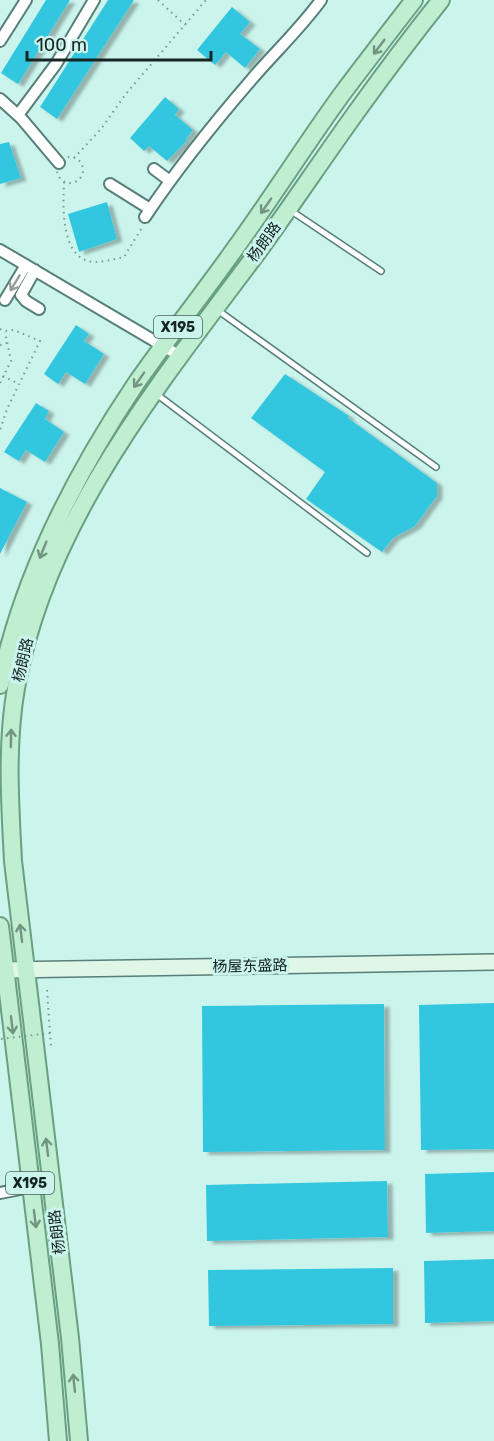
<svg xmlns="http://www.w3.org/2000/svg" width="494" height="1441" font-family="Rubik,'Noto Sans SC',sans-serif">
  <defs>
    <filter id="shadow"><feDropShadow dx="5.5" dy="3" stdDeviation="1.5" flood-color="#0004"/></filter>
  </defs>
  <rect width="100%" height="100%" fill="#cbf4ed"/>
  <path fill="#33c7df" filter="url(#shadow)" d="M46,0H70L18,84L1,73Z
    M108,0H134L57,119L40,107Z
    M232,7L250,22L240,34L260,49L245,68L226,52L215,65L197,50Z
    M165,97L179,109L175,115L193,130L186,139L187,141L167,161L149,146L144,151L130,138Z
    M9,142L21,178L0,184V144Z
    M107,202L117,239L79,252L68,214Z
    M76,325L89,334L84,341L104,354L85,384L66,372L58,384L44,374Z
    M285,374L349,416L348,418L437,483V496L415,526L393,538L382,552L306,499L325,472L251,418Z
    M36,403L49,411L45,419L64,432L45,462L26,450L19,461L4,452Z
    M0,488L27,502L0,554Z
    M494,1003V1149L421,1150L419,1005Z
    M384,1004L385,1150L203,1152L202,1006Z
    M494,1172V1231L426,1233L425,1174Z
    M387,1181L388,1237L207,1241L206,1185Z
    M494,1259V1321L425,1323L424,1261Z
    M393,1268V1324L209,1326L208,1270Z"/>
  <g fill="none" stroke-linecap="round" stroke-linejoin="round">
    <defs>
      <path id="lane" d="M290,210L381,271
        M216,309L436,467
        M155,393L367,553"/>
      <path id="street" d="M0,41L26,0
        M0,99L21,118L59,163
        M18,115L56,64L94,0
        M154,169L170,181
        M110,184L150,209
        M145,217C177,169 214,123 252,79C275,52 300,29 321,0
        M0,250L180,356
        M35,270L21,295L26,301L39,309
        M5,300L26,265
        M0,1193L31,1187"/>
      <path id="secondary" d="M5,970L494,962"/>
      <path id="primary" d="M0,685C22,577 74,476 135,385C167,339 202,295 234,250C271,199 305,145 342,94C366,62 390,31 414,0
        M0,926L50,1344L58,1441
        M79,1441L70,1338L13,861C10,804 6,745 16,688C46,519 161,382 260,249C294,202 326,154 360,107C386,71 413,35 441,0"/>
    </defs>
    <use href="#lane" stroke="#577e78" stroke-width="8"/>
    <use href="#street" stroke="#577e78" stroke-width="14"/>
    <use href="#secondary" stroke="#577e78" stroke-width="18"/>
    <use href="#primary" stroke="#69a081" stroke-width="20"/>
    <path stroke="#7a9893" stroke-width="2" stroke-dasharray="1.5 4.5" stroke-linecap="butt" d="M158,0L185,25
      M57 170a13 13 0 1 1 26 0a13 13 0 1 1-26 0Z
      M74,158L101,129L125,95L206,0
      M64,182C63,206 60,261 95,262C104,262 115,259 124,257L143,226
      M0,329L5,331L14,330L40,341L7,409L0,430
      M0,345L7,343
      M3,376L19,384
      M0,383L11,361L5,332
      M47,990L51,1047"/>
    <use href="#lane" stroke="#fff" stroke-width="5"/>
    <use href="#street" stroke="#fff" stroke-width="10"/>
    <use href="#secondary" stroke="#e0f7e8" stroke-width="15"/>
    <use href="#primary" stroke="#c0eed1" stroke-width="16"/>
    <path stroke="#7a9893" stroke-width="2" stroke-dasharray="1.5 4.5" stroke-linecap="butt" d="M1,1039L50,1033"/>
  </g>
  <defs><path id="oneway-shaft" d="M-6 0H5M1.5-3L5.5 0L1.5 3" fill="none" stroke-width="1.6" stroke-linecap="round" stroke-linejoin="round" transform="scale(1.5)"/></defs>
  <g stroke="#739483">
    <use href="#oneway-shaft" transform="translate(379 47) rotate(127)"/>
    <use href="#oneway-shaft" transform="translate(266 206) rotate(125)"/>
    <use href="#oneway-shaft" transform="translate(139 380) rotate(125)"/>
    <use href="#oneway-shaft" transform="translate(43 550) rotate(112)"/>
    <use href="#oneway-shaft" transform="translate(11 738) rotate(-89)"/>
    <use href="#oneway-shaft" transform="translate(21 933) rotate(-97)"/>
    <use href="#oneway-shaft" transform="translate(12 1025) rotate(83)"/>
    <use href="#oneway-shaft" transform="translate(47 1147) rotate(-97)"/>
    <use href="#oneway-shaft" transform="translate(35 1219) rotate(83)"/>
    <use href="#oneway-shaft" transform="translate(74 1383) rotate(-96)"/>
  </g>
  <use stroke="#969d9c" href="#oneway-shaft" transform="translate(15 283) rotate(121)"/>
  <g text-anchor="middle" stroke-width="6" stroke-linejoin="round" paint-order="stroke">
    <g fill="#cbf4ed" stroke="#4c6360" stroke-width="1.5">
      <rect x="154" y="316" width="48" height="22" rx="4.5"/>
      <rect x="6" y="1172" width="48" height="22" rx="4.5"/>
    </g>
    <g font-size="14" font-weight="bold" fill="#152523">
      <text x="178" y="332">X195</text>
      <text x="30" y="1188">X195</text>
    </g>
    <g font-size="15" fill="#152523" stroke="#cbf4ed">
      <text transform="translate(264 242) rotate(-54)" y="5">杨朗路</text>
      <text transform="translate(23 660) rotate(-77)" y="5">杨朗路</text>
      <text transform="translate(250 966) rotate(-1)" y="5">杨屋东盛路</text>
      <text transform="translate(57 1232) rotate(-97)" y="5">杨朗路</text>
    </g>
  </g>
  <path d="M27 51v9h184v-9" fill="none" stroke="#152523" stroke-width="3"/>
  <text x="36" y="51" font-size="18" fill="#152523" stroke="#cbf4ed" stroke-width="4.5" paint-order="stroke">100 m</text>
</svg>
